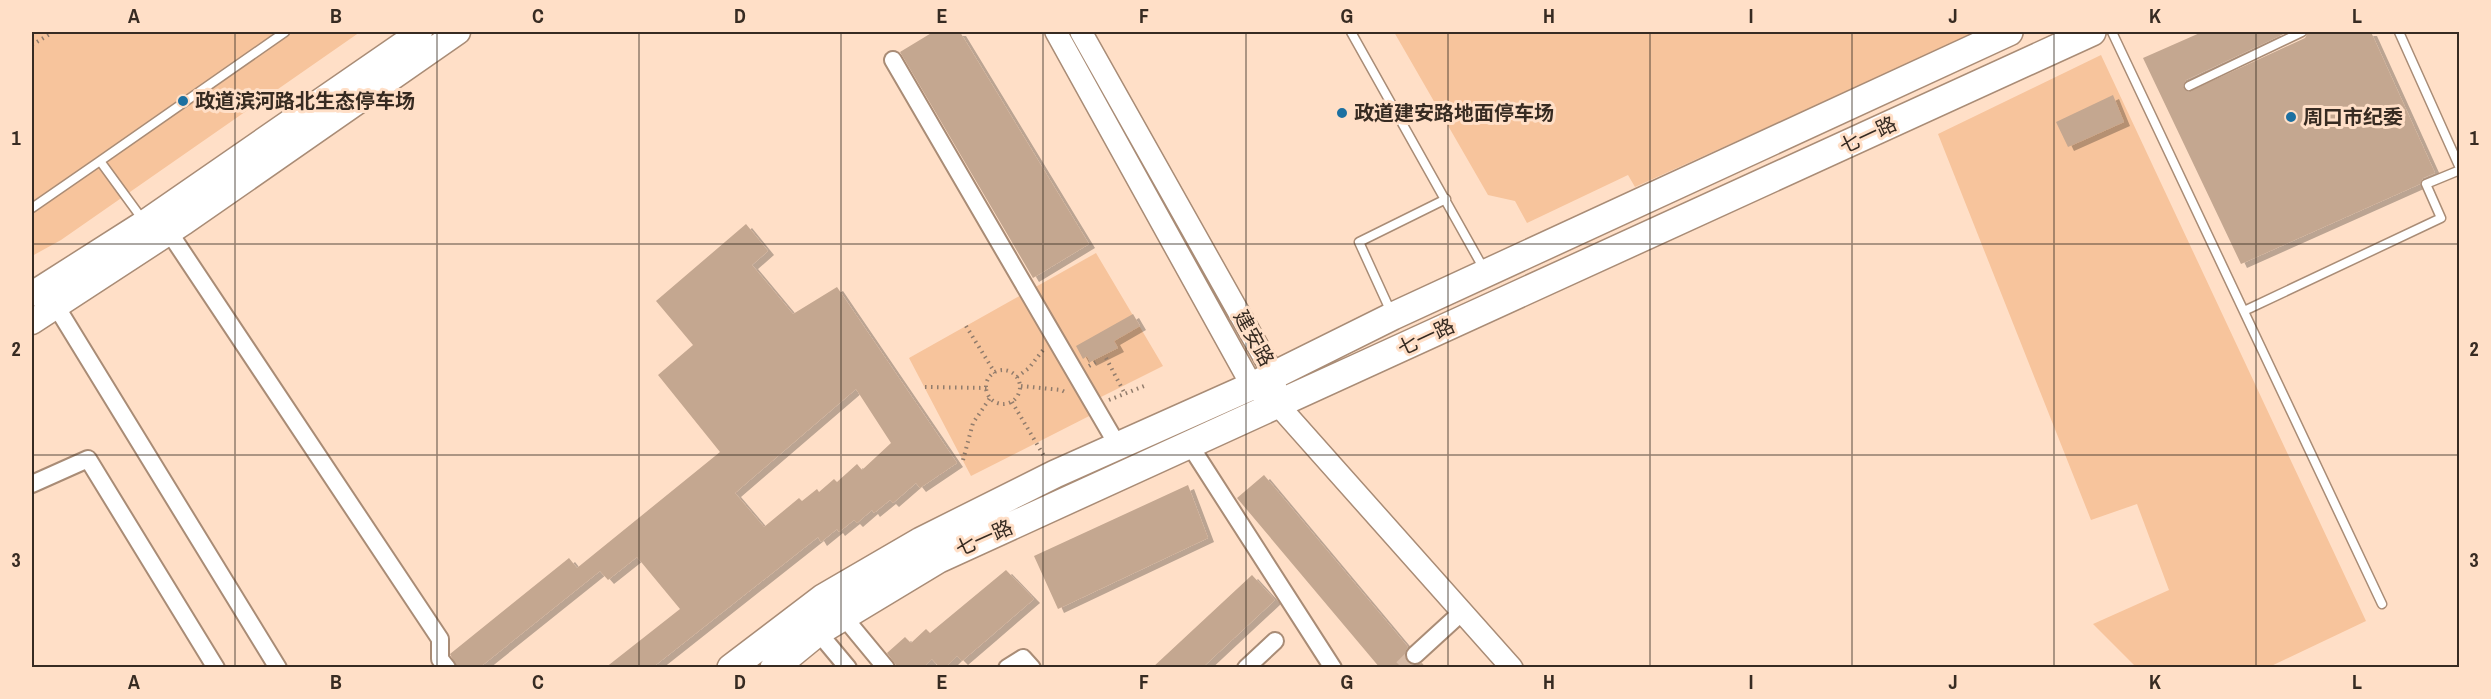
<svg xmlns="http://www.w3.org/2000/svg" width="2491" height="699" font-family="'Archivo Narrow','Noto Sans SC',sans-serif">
  <defs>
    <filter id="shadow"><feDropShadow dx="6" dy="4" stdDeviation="0" flood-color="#0004"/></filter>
  </defs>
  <rect width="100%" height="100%" fill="#ffdfc7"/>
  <path fill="#f7c49c" d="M32,32H360L61,240L32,256Z
    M1394,32H1978L1635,187L1628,175L1527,223L1515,201L1488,195Z
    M2101,55L2366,621L2267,668L2136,667L2093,624L2169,590L2137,504L2091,520L1938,134Z
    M1096,253L1163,366L1097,399L1103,409L971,476L909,358Z"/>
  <path fill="#c4a790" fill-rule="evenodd" filter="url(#shadow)" d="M933,32H960L1089,244L1033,278L900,52Z
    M2202,32H2288L2186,80L2183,86L2188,92L2305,38L2308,32H2371L2435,173L2423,178L2420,184L2241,264L2143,58Z
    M2113,95L2124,122L2068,147L2056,122Z
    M746,224L768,251L752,265L793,314L837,287L957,463L920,488L916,483L893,503L890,500L874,513L872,510L857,523L854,520L839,532L837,529L821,542L818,537L652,668H605L680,609L637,557L608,580L600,571L479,668H457L450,654L569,558L577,568L720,452L658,375L693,345L656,301ZM856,389L891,443L862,470L857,464L837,482L834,479L819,492L817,489L802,501L799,498L764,527L735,493Z
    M1133,314L1140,326L1114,341L1118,348L1090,362L1087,356L1083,359L1076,346Z
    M1264,475L1408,647L1405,652L1407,662L1412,665L1422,663L1426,668H1380L1237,498Z
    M1188,485L1208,538L1058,609L1034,556Z
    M1006,570L1034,599L990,637L962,661L957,656L945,668H940L932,659L923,668H898L896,665L887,653L905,637L911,643L926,629L930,633Z
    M1252,575L1275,600L1202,668H1152Z"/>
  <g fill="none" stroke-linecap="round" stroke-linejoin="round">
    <path stroke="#d7bba6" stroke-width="16" stroke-dasharray="16 8" stroke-linecap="butt" d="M1402,668L1415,655"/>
    <defs>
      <path id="service" d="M1351,32L1485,271
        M2112,32L2382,604
        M2399,32L2460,168
        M2189,86L2302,32
        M32,208L100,161
        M143,220L100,161L285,32
        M2244,311L2441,218L2426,184L2460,170
        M1391,312L1359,242L1446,199"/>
      <path id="minor" d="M893,60L1118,446
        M169,232L440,639V659L447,668
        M56,306L278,668
        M1191,447L1333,668
        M32,484L88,459L216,668
        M843,616L886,668
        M818,632L848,668
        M1415,655L1462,612
        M1007,668L1023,658L1032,668
        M1246,668L1275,641"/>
      <path id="tertiary" d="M1056,32L1252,386L1278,405L1512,668
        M1081,32L1274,375L1276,390"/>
      <path id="secondary" d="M32,294L145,222L420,32
        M32,322L185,222L458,32"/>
      <path id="primary" d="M731,668L823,598L921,541L1055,474L1252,386L1393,316L2009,32
        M774,668L818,632L939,559L2092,32"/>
    </defs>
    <use href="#service" stroke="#a98c76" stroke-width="11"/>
    <use href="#minor" stroke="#a98c76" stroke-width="20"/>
    <use href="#tertiary" stroke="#a98c76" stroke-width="24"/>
    <use href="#secondary" stroke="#a98c76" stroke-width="27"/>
    <use href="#primary" stroke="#a98c76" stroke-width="30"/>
    <path stroke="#917c6c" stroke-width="4" stroke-dasharray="1.5 4.5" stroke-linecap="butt" d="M32,45L53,32
      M966,326L995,373
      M1106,358L1125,394
      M1089,366L1099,360
      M986 387a17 17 0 1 1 34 0a17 17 0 1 1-34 0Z
      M1017,377L1029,368L1043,350
      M1021,386L1061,390L1067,393
      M925,387L987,388
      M1109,400L1144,386
      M1012,402L1044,456
      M963,460L973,423L990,398"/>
    <use href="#service" stroke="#fff" stroke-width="8"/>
    <use href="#minor" stroke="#fff" stroke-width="16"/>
    <use href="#tertiary" stroke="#fff" stroke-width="21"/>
    <use href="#secondary" stroke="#fff" stroke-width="24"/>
    <use href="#primary" stroke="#fff" stroke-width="27"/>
  </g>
  <path fill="none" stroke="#372b22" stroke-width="1.5" stroke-opacity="0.55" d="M235,32V668M437,32V668M639,32V668M841,32V668M1043,32V668M1246,32V668M1448,32V668M1650,32V668M1852,32V668M2054,32V668M2256,32V668M32,244H2460M32,455H2460"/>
  <g fill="#1c70a1" stroke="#ffdfc7" stroke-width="2">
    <circle cx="183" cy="101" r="6"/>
    <circle cx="1342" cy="113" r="6"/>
    <circle cx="2291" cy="117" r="6"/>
  </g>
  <g text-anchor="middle" stroke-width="6" stroke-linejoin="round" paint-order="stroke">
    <g font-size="20" font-weight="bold" fill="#372b22" stroke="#ffdfc7" text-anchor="start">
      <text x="195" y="108">政道滨河路北生态停车场</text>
      <text x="1354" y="120">政道建安路地面停车场</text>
      <text x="2303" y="124">周口市纪委</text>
    </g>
    <g font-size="20" fill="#372b22" stroke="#ffdfc7">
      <text transform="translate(1868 135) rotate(-25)" y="7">七一路</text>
      <text transform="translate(1426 337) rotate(-25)" y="7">七一路</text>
      <text transform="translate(1254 338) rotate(61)" y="7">建安路</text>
      <text transform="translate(984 538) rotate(-24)" y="7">七一路</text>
    </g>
  </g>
  <rect width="2491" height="699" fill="none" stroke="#ffdfc7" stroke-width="66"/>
  <rect x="33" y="33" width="2425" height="633" fill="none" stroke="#372b22" stroke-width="2"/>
  <g font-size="20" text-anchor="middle" font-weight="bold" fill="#372b22">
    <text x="134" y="23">A</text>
    <text x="336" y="23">B</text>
    <text x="538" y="23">C</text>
    <text x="740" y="23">D</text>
    <text x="942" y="23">E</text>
    <text x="1144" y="23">F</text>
    <text x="1347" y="23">G</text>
    <text x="1549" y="23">H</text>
    <text x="1751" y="23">I</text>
    <text x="1953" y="23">J</text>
    <text x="2155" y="23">K</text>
    <text x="2357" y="23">L</text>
    <text x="16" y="145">1</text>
    <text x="2474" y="145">1</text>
    <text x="16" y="356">2</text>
    <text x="2474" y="356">2</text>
    <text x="16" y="567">3</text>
    <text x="2474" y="567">3</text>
    <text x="134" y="689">A</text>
    <text x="336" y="689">B</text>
    <text x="538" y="689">C</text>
    <text x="740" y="689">D</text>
    <text x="942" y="689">E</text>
    <text x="1144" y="689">F</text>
    <text x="1347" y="689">G</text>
    <text x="1549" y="689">H</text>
    <text x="1751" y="689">I</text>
    <text x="1953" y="689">J</text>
    <text x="2155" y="689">K</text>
    <text x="2357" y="689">L</text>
  </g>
</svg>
